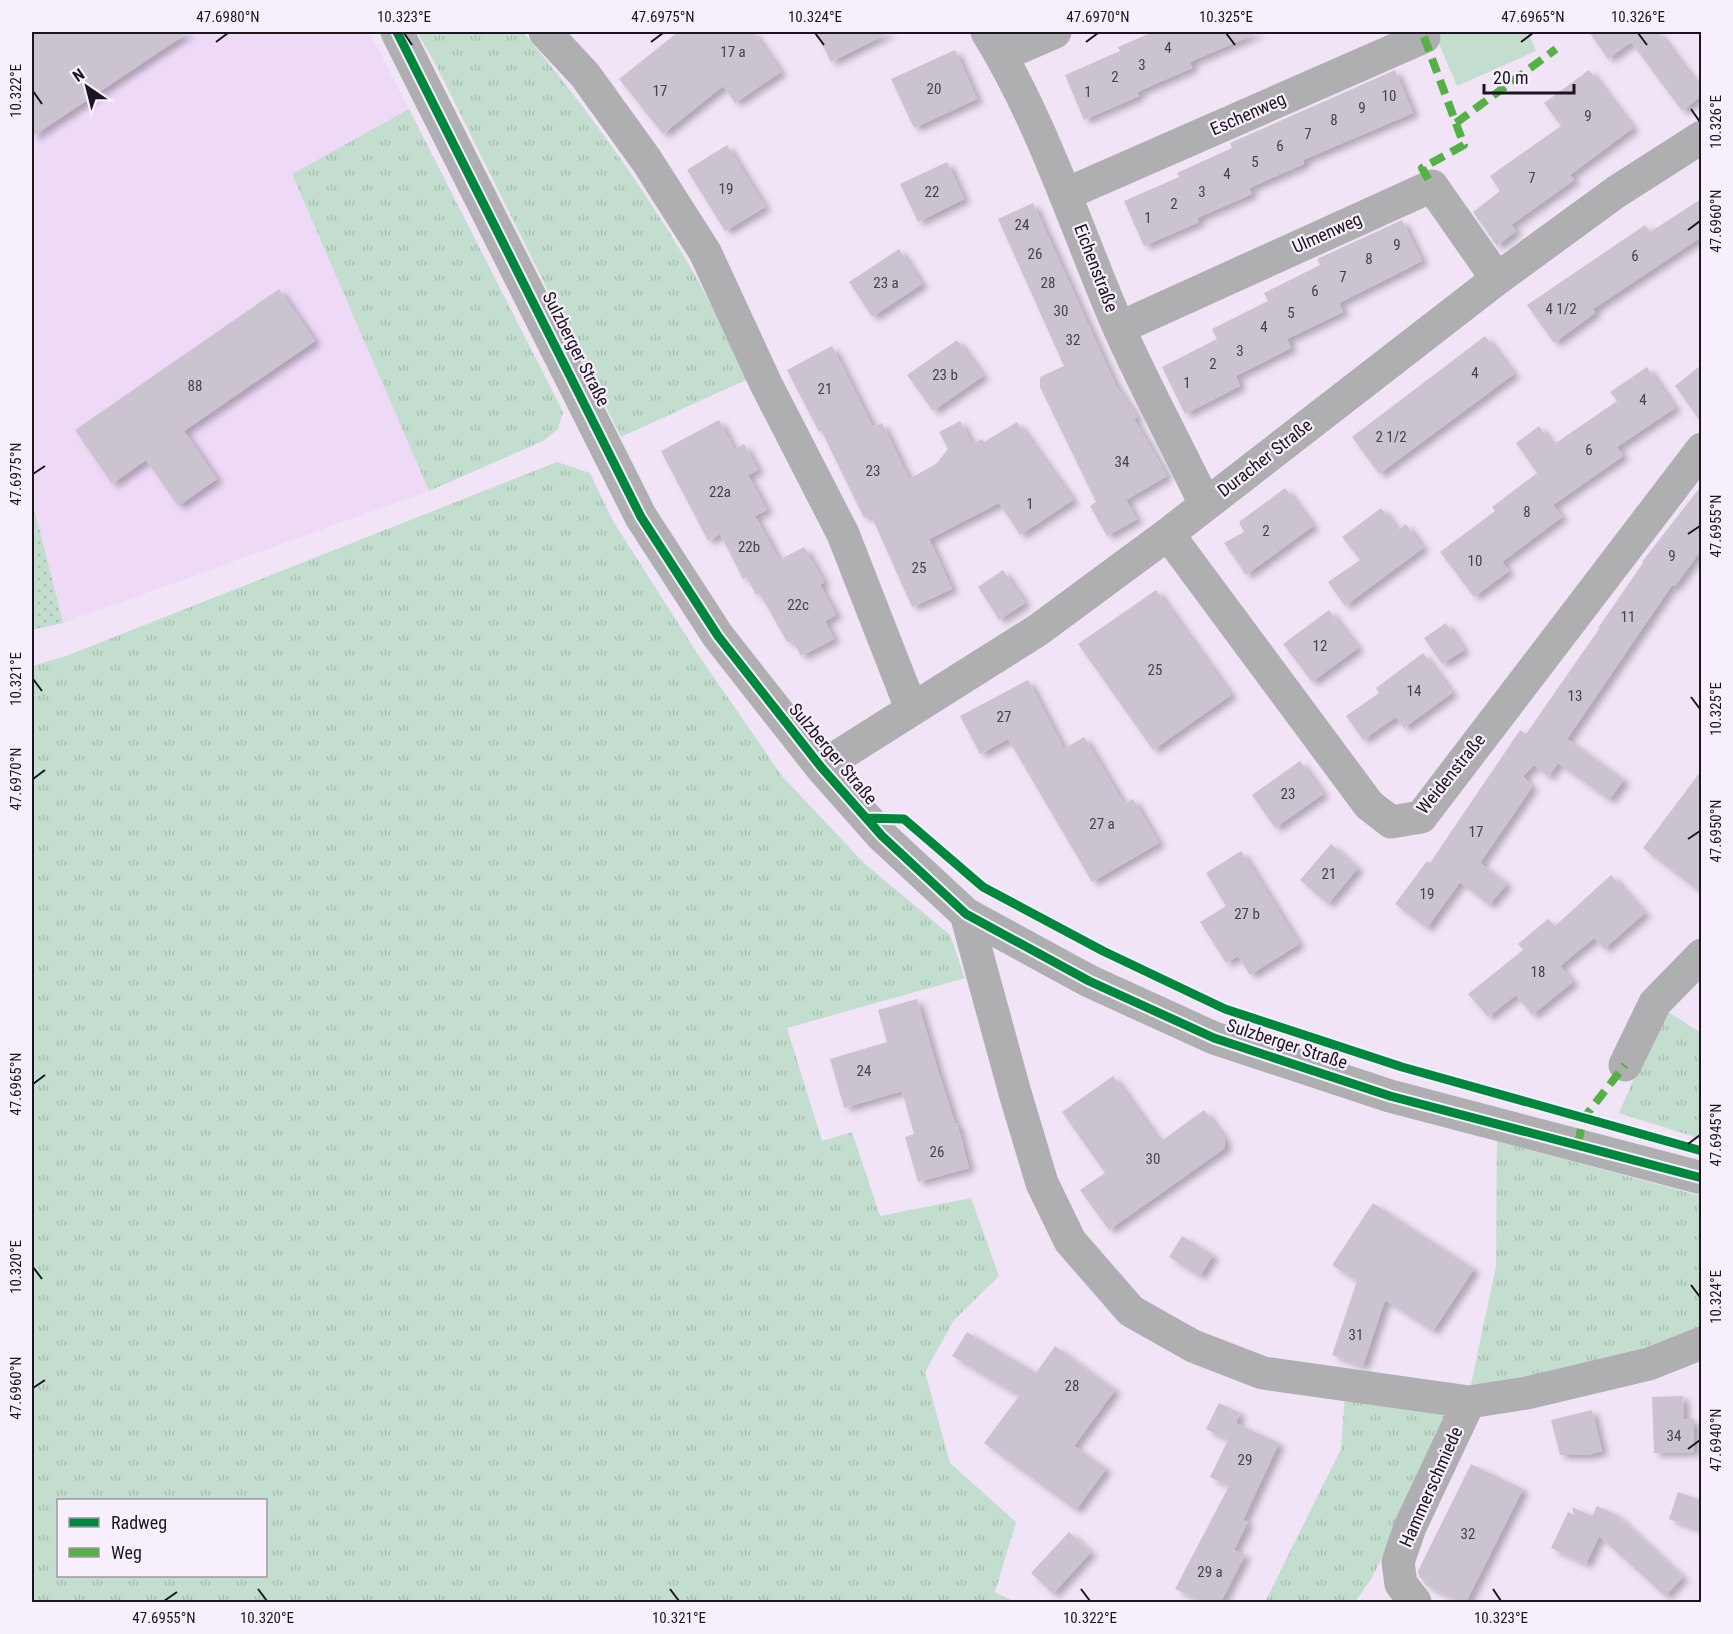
<svg xmlns="http://www.w3.org/2000/svg" width="1733" height="1634" font-family="'Roboto Condensed',sans-serif">
  <defs>
    <pattern id="grass-tufts" width="24" height="20" patternUnits="userSpaceOnUse" patternTransform="scale(1.5)"><rect width="24" height="20" fill="#c3decf"/><path d="M3 7l-1-3M5 7V3M7 7l1-3M15 17l-1-3M17 17v-4M19 17l1-3" fill="none" stroke="#a7beb1"/></pattern>
    <pattern id="garden-dots" width="8" height="8" patternUnits="userSpaceOnUse" patternTransform="scale(1.5)"><rect width="8" height="8" fill="#c3decf"/><path d="M2 2h.1M6 6h.1" fill="none" stroke="#a7beb1" stroke-width="1.8" stroke-linecap="round"/></pattern>
    <filter id="shadow"><feDropShadow dx="6" dy="4" stdDeviation="3" flood-color="#0004"/></filter>
  </defs>
  <rect width="100%" height="100%" fill="#f0e4f6"/>
  <path fill="#eedaf7" d="M32,32H369L409,109L292,174L429,491L63,623L32,500Z"/>
  <path fill="url(#grass-tufts)" fill-rule="evenodd" d="M417,32H523C584,105 641,183 689,265C711,302 728,341 748,379L621,437L435,63Z
    M409,109L563,412L558,429L543,441L429,491L292,174Z
    M557,462L590,473L613,521L697,653L782,776L864,863L950,935L965,978L787,1028L822,1141L852,1132L880,1216L971,1198L999,1276L954,1320L925,1372L950,1463L1016,1522L995,1592L1015,1602H32V666L66,656ZM58,1500H266V1576H58Z
    M1664,1009L1701,1033V1139L1619,1113Z
    M1497,1141L1701,1196V1334L1469,1394L1496,1266Z
    M1345,1393L1453,1409L1373,1576L1355,1602H1265L1341,1449Z"/>
  <path fill="#c3decf" d="M1434,32H1528L1536,51L1457,86Z"/>
  <path fill="url(#garden-dots)" d="M32,500L63,623L32,630Z"/>
  <path fill="#ccc3d1" filter="url(#shadow)" d="M32,32H189L32,137Z
    M678,32H753L781,72L735,103L723,86L663,134L619,79Z
    M816,32H890L831,62Z
    M1153,32H1260L1190,62L1192,68L1137,92L1139,96L1084,120L1065,75L1120,51L1118,47Z
    M1589,32H1658L1701,90V96L1682,111L1631,42L1608,59Z
    M955,50L977,99L914,128L891,79Z
    M1395,70L1413,113L1303,160L1304,164L1249,188L1252,194L1197,218L1199,222L1144,246L1124,201L1179,177L1177,173L1232,148L1230,143Z
    M1589,70L1633,128L1570,175L1574,180L1511,225L1516,231L1497,246L1473,212L1500,191L1490,176L1561,126L1544,103Z
    M727,145L765,207L725,231L687,170Z
    M947,162L964,199L918,222L900,184Z
    M1701,199V237L1593,309L1595,313L1554,343L1527,305L1645,225L1650,232Z
    M1033,203L1116,386L1137,417L1134,419L1167,476L1126,500L1137,519L1107,536L1090,506L1096,502L1040,387V377L1064,366L998,219Z
    M1402,220L1422,261L1339,303L1343,312L1287,339L1291,348L1236,376L1240,386L1185,414L1162,367L1217,339L1212,329L1268,301L1264,293L1320,265L1317,259Z
    M899,249L922,284L872,317L849,282Z
    M279,289L315,341L184,431L217,479L178,506L146,460L112,484L75,430Z
    M1485,336L1514,374L1379,474L1352,437Z
    M957,340L983,376L933,411L907,375Z
    M832,346L873,427L882,423L909,479L936,464L948,449L939,432L960,421L972,444L982,439L984,442L1017,422L1073,500L1020,535L999,503L929,539L952,589L912,607L871,515L864,518L821,430L819,432L787,370Z
    M1701,365V422L1675,386Z
    M1647,367L1675,408L1617,447L1623,456L1553,505L1562,517L1502,562L1509,571L1474,597L1440,552L1495,511L1492,507L1537,473L1516,443L1539,426L1553,445L1617,401L1610,392Z
    M719,420L734,449L744,444L758,470L748,475L767,510L755,516L779,560L804,547L824,582L820,585L836,615L825,621L834,639L801,656L792,640L787,642L760,594L756,595L747,577L743,579L720,534L708,541L661,451Z
    M1701,486V550L1675,586L1672,585L1567,739L1624,780L1609,800L1558,763L1548,777L1534,765L1523,776L1532,787L1480,863L1507,884L1489,905L1460,882L1427,928L1395,904L1427,861L1430,863L1520,730L1526,734L1599,629L1598,628L1643,563L1642,562Z
    M1285,488L1313,526L1246,575L1224,543L1244,532L1239,522Z
    M1381,508L1398,530L1406,524L1423,548L1345,606L1328,582L1360,560L1342,537Z
    M1003,570L1025,603L999,620L978,587Z
    M1156,590L1231,695L1153,750L1078,644Z
    M1329,610L1358,648L1312,682L1283,644Z
    M1446,623L1464,650L1442,664L1424,638Z
    M1423,653L1452,693L1404,728L1396,717L1363,740L1346,716L1379,693L1376,688Z
    M1028,680L1064,749L1084,737L1124,804L1133,799L1159,843L1092,882L1008,739L980,754L960,716Z
    M1300,761L1323,794L1275,828L1252,795Z
    M1701,771V893L1643,848Z
    M1331,844L1358,868L1328,904L1300,880Z
    M1241,851L1299,944L1250,975L1238,956L1226,963L1200,922L1226,906L1206,873Z
    M1611,875L1645,913L1604,949L1594,938L1560,966L1573,982L1532,1015L1516,995L1488,1017L1468,994L1523,950L1518,944L1548,919L1555,926Z
    M917,999L938,1071L955,1123H957L969,1168L918,1182L905,1137L914,1134L902,1091L844,1108L830,1059L887,1042L878,1010Z
    M1113,1076L1160,1142L1204,1110L1225,1139V1148L1109,1230L1080,1190L1105,1173L1062,1112Z
    M1373,1203L1474,1269L1433,1331L1385,1300L1363,1366L1332,1355L1357,1281L1332,1265Z
    M1182,1236L1213,1255L1200,1276L1169,1257Z
    M967,1332L1036,1373L1055,1346L1115,1390L1074,1446L1106,1469L1076,1510L984,1443L1019,1396L952,1356Z
    M1683,1396L1684,1419H1694V1452L1654,1453L1652,1397Z
    M1219,1403L1240,1413L1236,1423L1279,1443L1243,1520L1248,1522L1234,1550L1245,1555L1221,1602H1203L1175,1589L1229,1486L1210,1477L1228,1440L1206,1429Z
    M1592,1410L1602,1451L1588,1455H1560L1551,1420Z
    M1471,1464L1523,1489L1466,1602H1460L1426,1585L1419,1576L1418,1571Z
    M1678,1492L1701,1500V1530L1669,1519Z
    M1597,1506L1615,1514L1683,1577L1665,1596L1599,1536L1586,1564L1551,1548L1568,1512L1574,1515L1572,1507L1592,1516Z
    M1069,1532L1091,1552L1053,1594L1031,1573Z"/>
  <g fill="none" stroke-linecap="round" stroke-linejoin="round">
    <path stroke="#afaeb0" stroke-width="33" d="M397,32L641,517L718,636L821,767L882,836L966,914L1089,981L1214,1038L1390,1096L1702,1178
      M545,32L585,75L647,161L705,252L766,384L843,534L911,708
      M987,32C1044,124 1076,229 1119,328C1145,387 1177,445 1205,504
      M1002,55L1055,32
      M1066,194L1424,37L1421,32
      M1119,328L1432,186L1497,279
      M1168,534L1369,805L1391,822L1421,817L1702,449
      M821,767L1038,630L1168,534L1497,279L1616,192L1702,137
      M966,914L1015,1093L1042,1183L1070,1241L1131,1311L1193,1346L1263,1373L1469,1402L1527,1393L1649,1364L1702,1343
      M1625,1065L1655,1003L1702,955
      M1415,1602L1401,1584L1398,1562L1410,1527L1469,1402"/>
    <path stroke="#55b145" stroke-width="8" stroke-dasharray="15 8" stroke-linecap="butt" d="M1424,37L1464,145L1422,168L1432,186
      M1456,123L1556,49
      M1578,1144L1583,1119L1625,1065"/>
    <defs>
      <path id="cycleway" d="M397,32L641,517L718,636L821,767L882,836L966,914L1089,981L1214,1038L1390,1096L1702,1178
        M866,818L904,819L983,887L1103,951L1225,1009L1402,1067L1702,1151"/>
    </defs>
    <use href="#cycleway" stroke="#f8effc" stroke-width="13"/>
    <use href="#cycleway" stroke="#00873e" stroke-width="9"/>
  </g>
  <path fill="none" stroke="#1c141f" stroke-width="2" d="M404,33L412,45M815,33L824,45M1226,33L1235,45M1638,33L1647,45M216,42L228,33M651,42L663,33M1086,42L1098,33M1521,42L1533,33M33,91L42,104M1691,109L1700,122M1688,230L1700,221M33,474L45,466M1688,534L1700,526M33,679L42,691M1691,697L1700,709M33,779L45,770M1688,839L1700,831M33,1084L45,1075M1688,1144L1700,1135M33,1267L42,1279M1691,1285L1700,1297M33,1388L45,1380M1688,1449L1700,1440M258,1589L267,1601M670,1589L679,1601M1081,1589L1090,1601M1493,1589L1501,1601M164,1601L177,1592"/>
  <g text-anchor="middle" stroke-width="4.5" stroke-linejoin="round" paint-order="stroke">
    <g font-size="15" fill="#48404c">
      <text x="1168" y="53">4</text>
      <text x="733" y="57">17 a</text>
      <text x="1142" y="70">3</text>
      <text x="1115" y="82">2</text>
      <text x="934" y="94">20</text>
      <text x="660" y="96">17</text>
      <text x="1088" y="97">1</text>
      <text x="1389" y="101">10</text>
      <text x="1362" y="113">9</text>
      <text x="1588" y="121">9</text>
      <text x="1334" y="125">8</text>
      <text x="1308" y="139">7</text>
      <text x="1280" y="151">6</text>
      <text x="1255" y="167">5</text>
      <text x="1227" y="179">4</text>
      <text x="1532" y="183">7</text>
      <text x="726" y="194">19</text>
      <text x="932" y="197">22</text>
      <text x="1202" y="197">3</text>
      <text x="1174" y="209">2</text>
      <text x="1148" y="223">1</text>
      <text x="1022" y="230">24</text>
      <text x="1397" y="250">9</text>
      <text x="1035" y="259">26</text>
      <text x="1635" y="261">6</text>
      <text x="1369" y="264">8</text>
      <text x="1343" y="282">7</text>
      <text x="886" y="288">23 a</text>
      <text x="1048" y="288">28</text>
      <text x="1315" y="296">6</text>
      <text x="1561" y="314">4 1/2</text>
      <text x="1061" y="316">30</text>
      <text x="1291" y="318">5</text>
      <text x="1264" y="332">4</text>
      <text x="1073" y="345">32</text>
      <text x="1240" y="356">3</text>
      <text x="1213" y="369">2</text>
      <text x="1475" y="378">4</text>
      <text x="945" y="380">23 b</text>
      <text x="1187" y="388">1</text>
      <text x="195" y="391">88</text>
      <text x="825" y="394">21</text>
      <text x="1643" y="405">4</text>
      <text x="1391" y="442">2 1/2</text>
      <text x="1589" y="455">6</text>
      <text x="1122" y="467">34</text>
      <text x="873" y="476">23</text>
      <text x="720" y="497">22a</text>
      <text x="1030" y="509">1</text>
      <text x="1527" y="517">8</text>
      <text x="1266" y="536">2</text>
      <text x="749" y="552">22b</text>
      <text x="1672" y="561">9</text>
      <text x="1475" y="566">10</text>
      <text x="919" y="573">25</text>
      <text x="798" y="610">22c</text>
      <text x="1628" y="622">11</text>
      <text x="1320" y="651">12</text>
      <text x="1155" y="675">25</text>
      <text x="1414" y="696">14</text>
      <text x="1575" y="701">13</text>
      <text x="1004" y="722">27</text>
      <text x="1288" y="799">23</text>
      <text x="1102" y="829">27 a</text>
      <text x="1476" y="837">17</text>
      <text x="1329" y="879">21</text>
      <text x="1427" y="899">19</text>
      <text x="1247" y="919">27 b</text>
      <text x="1538" y="977">18</text>
      <text x="864" y="1076">24</text>
      <text x="937" y="1157">26</text>
      <text x="1153" y="1164">30</text>
      <text x="1356" y="1340">31</text>
      <text x="1072" y="1391">28</text>
      <text x="1674" y="1441">34</text>
      <text x="1245" y="1465">29</text>
      <text x="1468" y="1539">32</text>
      <text x="1210" y="1577">29 a</text>
    </g>
    <g font-size="18" fill="#1c141f" stroke="#f8effc">
      <text transform="translate(1248 114) rotate(-24)" y="6">Eschenweg</text>
      <text transform="translate(1327 233) rotate(-24)" y="6">Ulmenweg</text>
      <text transform="translate(1096 268) rotate(69)" y="6">Eichenstraße</text>
      <text transform="translate(576 349) rotate(63)" y="6">Sulzberger Straße</text>
      <text transform="translate(1265 458) rotate(-38)" y="6">Duracher Straße</text>
      <text transform="translate(833 754) rotate(50)" y="6">Sulzberger Straße</text>
      <text transform="translate(1451 774) rotate(-51)" y="6">Weidenstraße</text>
      <text transform="translate(1287 1044) rotate(18)" y="6">Sulzberger Straße</text>
      <text transform="translate(1431 1487) rotate(-66)" y="6">Hammerschmiede</text>
    </g>
  </g>
  <rect width="1733" height="1634" fill="none" stroke="#f8effc" stroke-width="66"/>
  <rect x="57" y="1499" width="210" height="78" fill="#f8effc" stroke="#a097a4" stroke-width="1.5"/>
  <rect x="69" y="1518" width="30" height="9" fill="#00873e" stroke="#a097a4" stroke-width="1.5"/>
  <text x="111" y="1529" font-size="18" fill="#1c141f">Radweg</text>
  <rect x="69" y="1548" width="30" height="9" fill="#55b145" stroke="#a097a4" stroke-width="1.5"/>
  <text x="111" y="1559" font-size="18" fill="#1c141f">Weg</text>
  <g transform="translate(87 87) rotate(325)" stroke="#f8effc" stroke-width="4.5" paint-order="stroke">
  <path d="M0-4.5L10 22L0 15L-10 22Z" fill="#1c141f"/>
  <text y="-9" font-size="16" font-weight="bold" text-anchor="middle" fill="#1c141f">N</text>
  </g>
  <path d="M1484 84v9h90v-9" fill="none" stroke="#1c141f" stroke-width="3"/>
  <text x="1493" y="84" font-size="18" fill="#1c141f" stroke="#f8effc" stroke-width="4.5" paint-order="stroke">20 m</text>
  <rect x="33" y="33" width="1667" height="1568" fill="none" stroke="#1c141f" stroke-width="2"/>
  <g font-size="15" text-anchor="middle" fill="#1c141f">
    <text x="228" y="22">47.6980°N</text>
    <text x="404" y="22">10.323°E</text>
    <text x="663" y="22">47.6975°N</text>
    <text x="815" y="22">10.324°E</text>
    <text x="1098" y="22">47.6970°N</text>
    <text x="1226" y="22">10.325°E</text>
    <text x="1533" y="22">47.6965°N</text>
    <text x="1638" y="22">10.326°E</text>
    <text transform="translate(16 91) rotate(-90)" y="5">10.322°E</text>
    <text transform="translate(1716 122) rotate(-90)" y="5">10.326°E</text>
    <text transform="translate(1716 221) rotate(-90)" y="5">47.6960°N</text>
    <text transform="translate(16 474) rotate(-90)" y="5">47.6975°N</text>
    <text transform="translate(1716 526) rotate(-90)" y="5">47.6955°N</text>
    <text transform="translate(16 679) rotate(-90)" y="5">10.321°E</text>
    <text transform="translate(1716 709) rotate(-90)" y="5">10.325°E</text>
    <text transform="translate(16 779) rotate(-90)" y="5">47.6970°N</text>
    <text transform="translate(1716 831) rotate(-90)" y="5">47.6950°N</text>
    <text transform="translate(16 1084) rotate(-90)" y="5">47.6965°N</text>
    <text transform="translate(1716 1135) rotate(-90)" y="5">47.6945°N</text>
    <text transform="translate(16 1267) rotate(-90)" y="5">10.320°E</text>
    <text transform="translate(1716 1297) rotate(-90)" y="5">10.324°E</text>
    <text transform="translate(16 1388) rotate(-90)" y="5">47.6960°N</text>
    <text transform="translate(1716 1440) rotate(-90)" y="5">47.6940°N</text>
    <text x="164" y="1623">47.6955°N</text>
    <text x="267" y="1623">10.320°E</text>
    <text x="679" y="1623">10.321°E</text>
    <text x="1090" y="1623">10.322°E</text>
    <text x="1501" y="1623">10.323°E</text>
  </g>
</svg>
